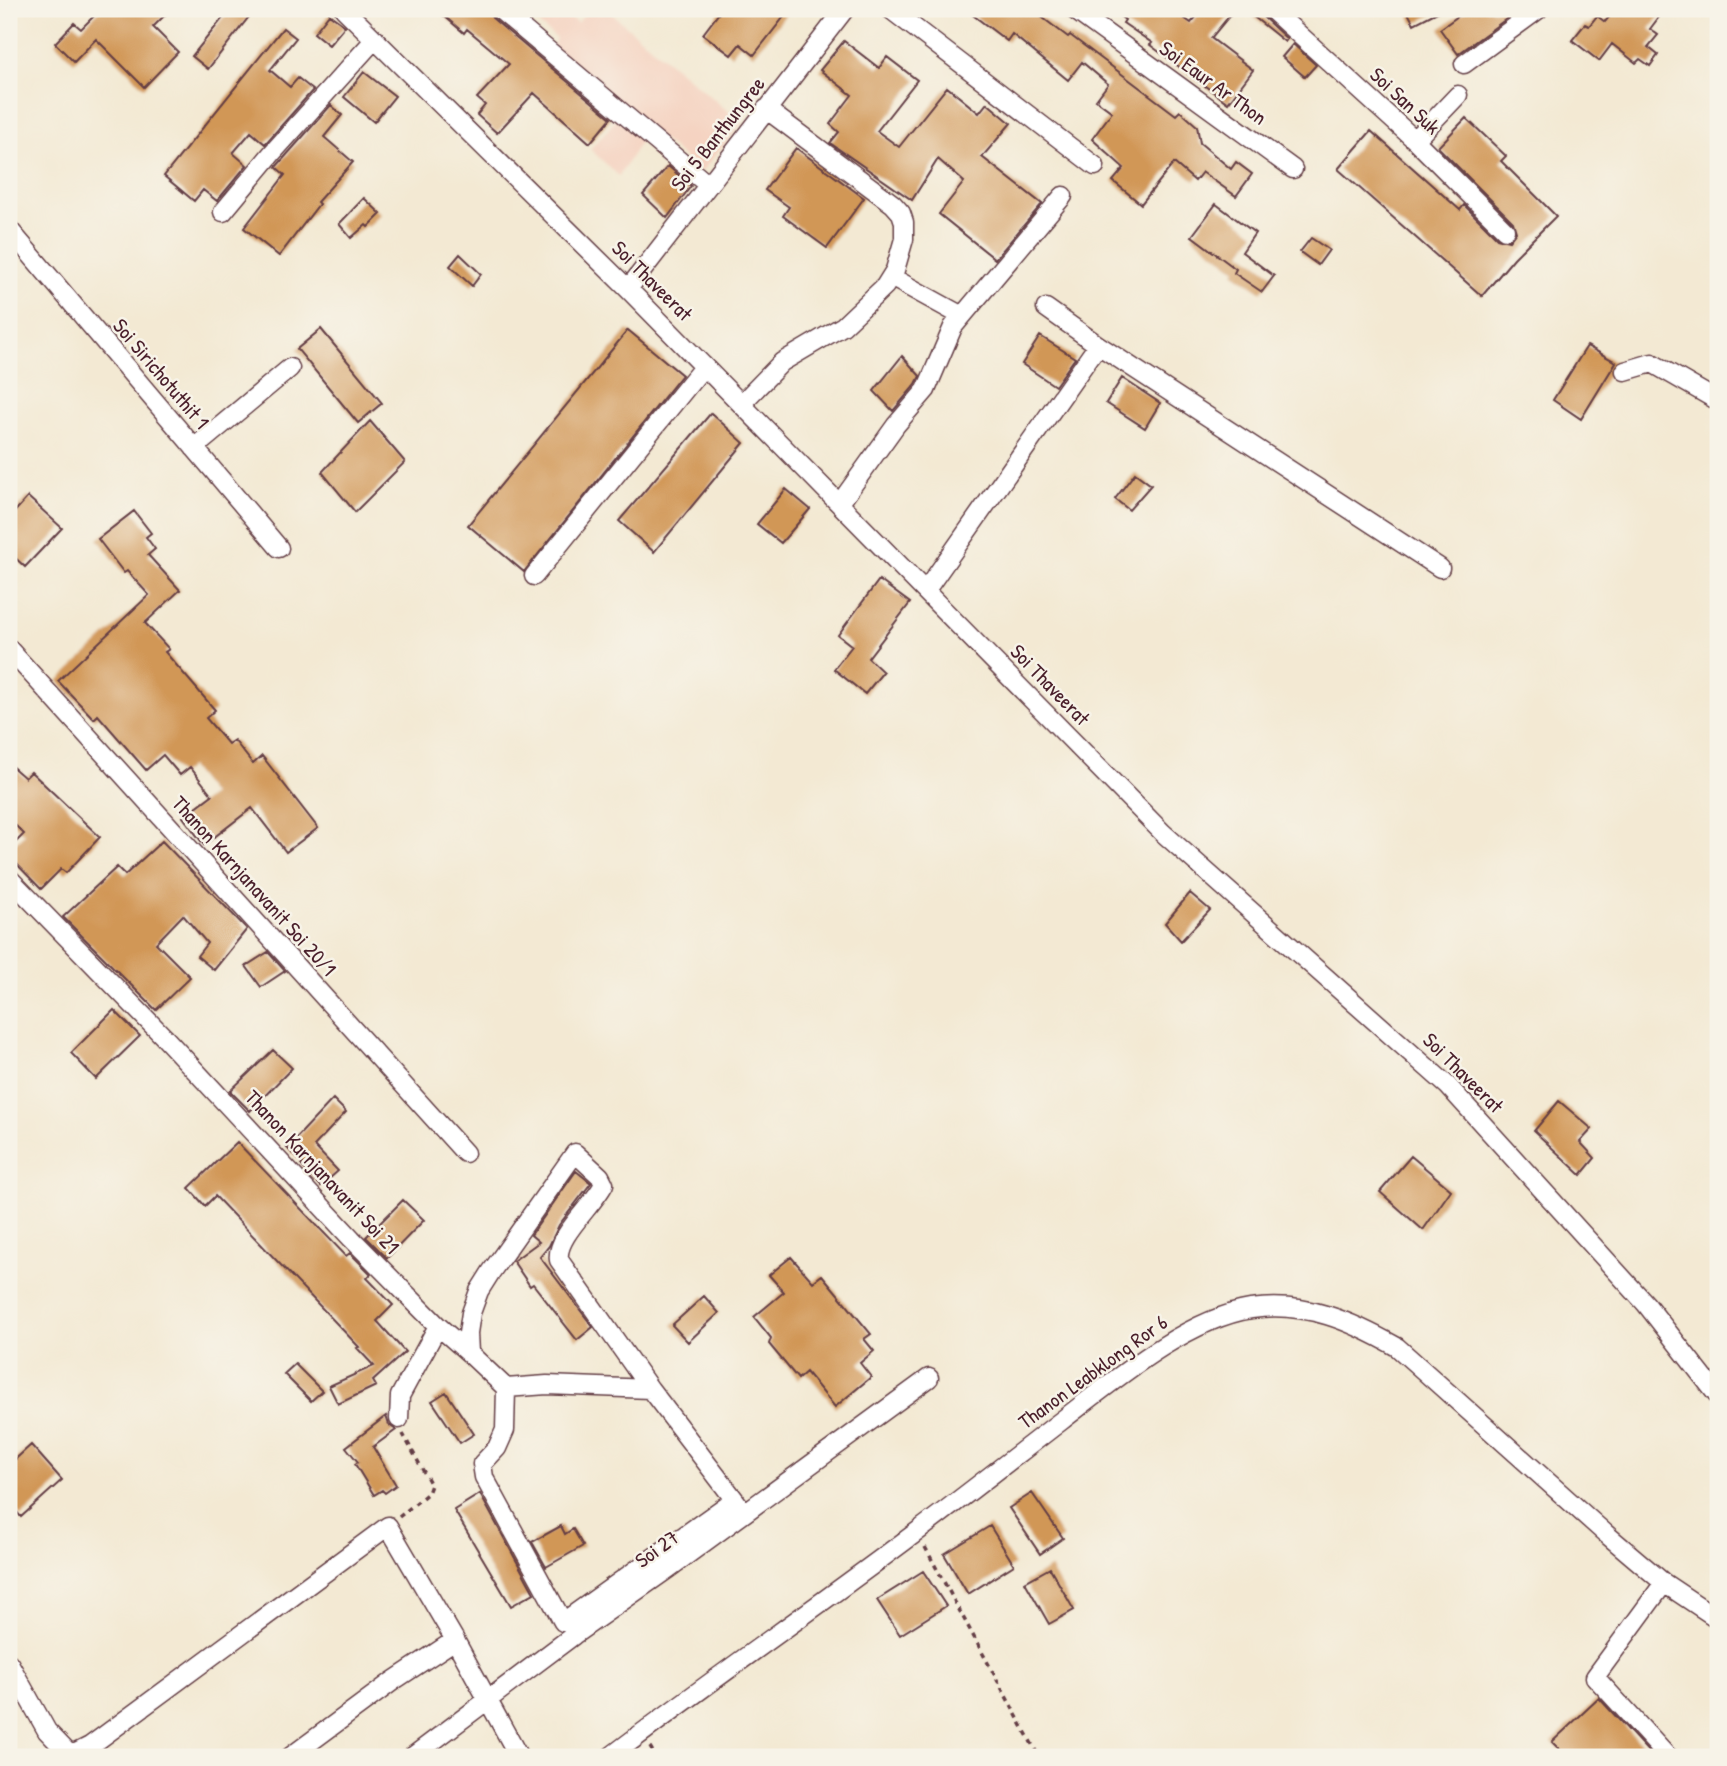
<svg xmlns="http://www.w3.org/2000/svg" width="1727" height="1766" font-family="'Patrick Hand',sans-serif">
  <rect width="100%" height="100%" fill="#f7f3e8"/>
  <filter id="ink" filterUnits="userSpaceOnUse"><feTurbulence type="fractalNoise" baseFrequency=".0143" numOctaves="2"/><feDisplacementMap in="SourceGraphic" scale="14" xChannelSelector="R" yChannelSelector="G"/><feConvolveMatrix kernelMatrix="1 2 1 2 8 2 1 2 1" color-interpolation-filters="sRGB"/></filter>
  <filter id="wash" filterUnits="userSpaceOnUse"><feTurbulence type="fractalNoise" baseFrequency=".00686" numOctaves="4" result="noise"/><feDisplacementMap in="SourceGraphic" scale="28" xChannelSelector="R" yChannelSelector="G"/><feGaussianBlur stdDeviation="1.57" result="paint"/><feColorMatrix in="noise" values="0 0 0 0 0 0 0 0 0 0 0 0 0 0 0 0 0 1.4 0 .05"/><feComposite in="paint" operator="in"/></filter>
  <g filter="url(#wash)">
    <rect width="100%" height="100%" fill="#f3e9d3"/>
    <path fill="#f5d3c1" d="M521,9H560L577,23L590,9H606L742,123L701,172L553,47L556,38Z
      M617,119L641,140L619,176L590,149Z"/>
    <g id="blocks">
      <path fill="#d19757" d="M101,9H171L153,27L178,52L144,87L96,39L74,62L55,43L74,23L81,29Z
        M230,9H255L208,69L192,56Z
        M436,9H488L492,18L611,118L590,143L534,93L497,133L477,115L485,105L477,98L509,64L467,29L464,33Z
        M722,9H790L754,55L740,44L731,55L703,34Z
        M965,9H1031L1068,37L1070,35L1176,115L1180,111L1197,126L1200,143L1231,169L1236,162L1252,174L1236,196L1202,172L1195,181L1174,163L1141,204L1113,181L1124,168L1092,139L1112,112L1096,100L1108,84L1082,62L1068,80L1012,34L1007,41Z
        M1111,9H1171L1191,23L1203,9H1235L1211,38L1253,70L1228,103L1150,45L1152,43L1123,23L1125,20Z
        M1244,9H1260L1263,17L1287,39L1285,42Z
        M1406,9H1443L1414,24Z
        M1468,9H1520L1458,54L1440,29Z
        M1616,9H1665L1650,29L1658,35L1648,47L1658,55L1650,66L1640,59L1636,63L1612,44L1599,61L1572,40L1585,24L1589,26L1597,16L1605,22Z
        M329,14L345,26L329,45L314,33Z
        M283,28L296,38L270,70L290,87L298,78L313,90L265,144L251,132L233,153L247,165L217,201L203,190L194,201L164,176Z
        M844,41L879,68L887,57L917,80L877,131L899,147L947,87L979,113L987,103L1011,123L982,157L1042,204L995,259L939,214L964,182L938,159L912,200L830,143L839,132L830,124L852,95L820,70Z
        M1293,44L1316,65L1305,77L1282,57Z
        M364,72L395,96L374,122L344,97Z
        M331,105L342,115L324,137L353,162L317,202L319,204L279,256L244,228L285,175L276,167Z
        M1466,118L1506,156L1501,161L1556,216L1514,258L1482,296L1338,169L1371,131L1460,210L1464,205L1497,238L1509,241L1516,232L1513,222L1438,147Z
        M796,148L864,198L827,248L783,216L789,207L765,190Z
        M668,166L691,186L667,218L643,195Z
        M364,198L381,214L368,227L366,225L351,238L339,224Z
        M1216,204L1255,233L1242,252L1274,276L1262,292L1234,273L1236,269L1192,236Z
        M1311,238L1329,250L1318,265L1300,252Z
        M460,254L481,274L472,286L450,266Z
        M321,329L382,403L358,423L297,349Z
        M628,330L682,375L524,572L468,525Z
        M1040,336L1075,358L1055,386L1022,364Z
        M1587,346L1616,362L1581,419L1553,400Z
        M902,356L920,376L916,384L893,411L874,391Z
        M1122,378L1160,403L1145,428L1106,403Z
        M711,413L744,443L654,552L619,521Z
        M370,421L405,462L355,512L322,472Z
        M1135,473L1151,485L1129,510L1115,499Z
        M786,489L810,509L781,543L757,524Z
        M28,497L62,528L25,567L9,552V518Z
        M134,511L151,533L146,537L155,549L148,555L180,590L145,623L169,649L165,652L215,710L206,718L228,744L234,740L253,764L262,756L318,828L286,852L252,808L204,845L183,817L212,795L190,767L180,775L163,755L146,770L98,715L94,719L58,681L149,595L127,571L124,573L98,539Z
        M879,580L910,603L868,658L883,672L865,694L834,669L852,646L838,635Z
        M9,764L25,778L31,772L100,837L66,873L61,869L41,889L9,856V849L24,834L9,819Z
        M162,841L247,929L214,970L197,956L207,943L183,915L156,943L190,977L156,1010L63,917L117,867L125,875Z
        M1190,893L1210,910L1181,941L1165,923Z
        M268,952L285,971L261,987L246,966Z
        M114,1010L140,1036L96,1079L71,1053Z
        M273,1050L292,1068L250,1111L230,1091Z
        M333,1099L346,1112L314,1146L338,1171L321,1186L301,1165L303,1163L287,1148Z
        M1559,1101L1592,1129L1580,1142L1595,1158L1581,1175L1534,1131Z
        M237,1142L346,1256L350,1253L371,1274L367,1278L393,1305L377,1321L405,1352L373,1381L376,1386L338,1404L329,1386L374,1366L357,1348L359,1347L215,1196L205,1206L189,1188Z
        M1411,1156L1451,1190L1423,1230L1380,1192Z
        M576,1171L591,1183L559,1225L549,1246L540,1257L593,1327L577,1340L533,1284L530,1286L513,1261L539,1242L531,1235Z
        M403,1200L424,1220L387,1258L366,1237Z
        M791,1257L813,1282L822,1275L871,1334L864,1339L874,1351L860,1363L871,1377L835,1407L806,1372L798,1379L769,1344L771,1338L754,1317L784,1292L769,1275Z
        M704,1296L719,1313L688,1342L672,1325Z
        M295,1364L322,1391L311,1401L284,1374Z
        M446,1392L474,1434L460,1443L432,1401Z
        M386,1416L389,1425L396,1430L373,1447L396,1485L385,1493L382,1490L374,1495L355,1464L358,1462L346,1447Z
        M31,1445L62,1480L21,1517L9,1503V1465Z
        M1032,1493L1063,1538L1040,1554L1009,1508Z
        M480,1494L534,1593L511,1606L454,1510Z
        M561,1526L565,1534L573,1529L583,1546L546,1567L532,1542Z
        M990,1526L1014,1565L968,1594L944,1554Z
        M1050,1568L1074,1610L1049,1624L1025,1582Z
        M923,1571L946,1606L900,1635L877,1600Z
        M1599,1698L1653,1757H1567L1552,1742Z"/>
    </g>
  </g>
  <g filter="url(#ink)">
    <use href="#blocks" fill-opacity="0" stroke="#633d44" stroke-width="2"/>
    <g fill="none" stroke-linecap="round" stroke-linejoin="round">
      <defs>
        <path id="minor" d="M344,9L628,289L1163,833L1448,1086L1646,1304L1718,1396
          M499,9L707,184
          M890,9L1095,166
          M1073,9L1293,169
          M1271,9L1415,140L1505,230
          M1464,64L1539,9
          M1415,140L1458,95
          M223,212L273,152L375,39
          M9,229L279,548
          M891,277L962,316
          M628,289L845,9
          M1046,308L1098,345L1440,568
          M1625,371L1652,363L1718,401
          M741,404L782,362L843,326L885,286L895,270L904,239V222L901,213L893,204L766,109
          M194,448L290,368
          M840,503L896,425L926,390L953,327L1063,196
          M534,576L704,366
          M926,590L1098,345
          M9,649L465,1153
          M9,878L164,1037L352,1239L438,1326L400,1396L399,1419
          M438,1326L469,1353
          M506,1388L547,1385L650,1389L741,1508
          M650,1389L559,1260C555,1237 593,1206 604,1184L600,1176L575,1153L491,1272L479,1291L471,1313L468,1333L469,1353L506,1388L505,1430L497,1448L482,1464L484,1477L563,1622L734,1500
          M1664,1583L1595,1677L1668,1757
          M9,1663L47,1731L72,1757
          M63,1757L69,1753H76L90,1746L388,1526L455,1640L519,1757
          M290,1757L393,1681L455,1640
          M412,1757L574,1635L668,1569L929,1378
          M610,1757C711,1680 816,1608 918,1531C966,1495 1013,1458 1061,1421C1112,1382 1186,1319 1251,1309C1305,1301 1351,1321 1397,1347L1605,1533L1664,1583L1718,1619"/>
      </defs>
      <use href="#minor" stroke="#633d44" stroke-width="21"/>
      <path stroke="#633d44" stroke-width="3.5" stroke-dasharray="5 5" stroke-linecap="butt" d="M399,1517L428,1493L431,1485L403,1434
        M925,1547L1039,1757
        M650,1747L656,1757"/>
      <use href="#minor" stroke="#fff" stroke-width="18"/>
    </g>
  </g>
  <g text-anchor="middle" stroke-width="5" stroke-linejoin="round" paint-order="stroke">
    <g font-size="21" fill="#4a1f2b" stroke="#f7f3e8">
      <text transform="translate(1213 83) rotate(36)" y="7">Soi Eaur Ar Thon</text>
      <text transform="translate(1405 101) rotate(43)" y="7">Soi San Suk</text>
      <text transform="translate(718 134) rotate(-52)" y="7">Soi 5 Banthungree</text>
      <text transform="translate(652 281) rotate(45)" y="7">Soi Thaveerat</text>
      <text transform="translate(161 374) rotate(50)" y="7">Soi Sirichotuthit 1</text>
      <text transform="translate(1050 685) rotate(46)" y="7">Soi Thaveerat</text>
      <text transform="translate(254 886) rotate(48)" y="7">Thanon Karnjanavanit Soi 20/1</text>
      <text transform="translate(1463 1073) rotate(45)" y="7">Soi Thaveerat</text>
      <text transform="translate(322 1172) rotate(47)" y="7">Thanon Karnjanavanit Soi 21</text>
      <text transform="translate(1093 1372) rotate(-36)" y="7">Thanon Leabklong Ror 6</text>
      <text transform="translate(657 1549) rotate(-36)" y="7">Soi 27</text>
    </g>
  </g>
  <rect width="1727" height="1766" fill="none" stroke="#f7f3e8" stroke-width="35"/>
</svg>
